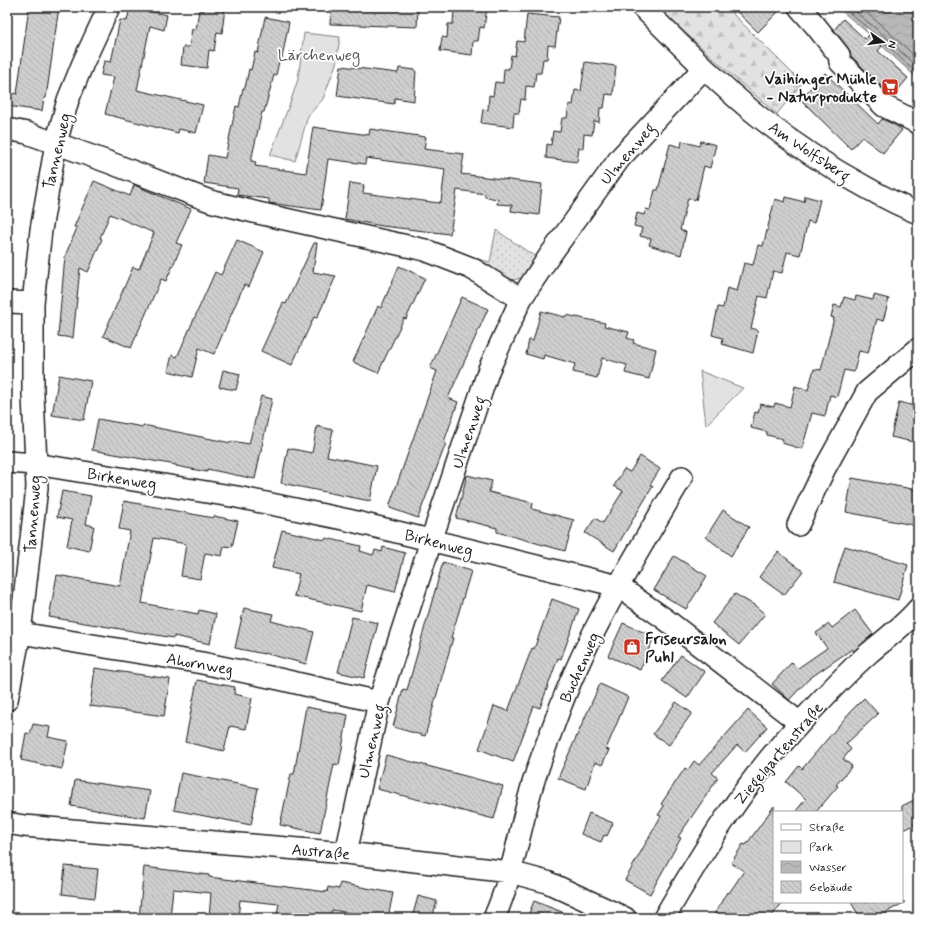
<svg xmlns="http://www.w3.org/2000/svg" width="925" height="925" font-family="Mynerve,sans-serif">
  <defs>
    <pattern id="grass-dots" width="8" height="8" patternUnits="userSpaceOnUse"><rect width="8" height="8" fill="#e2e2e2"/><path d="M2 2h.1M6 6h.1" fill="none" stroke="#c1c1c1" stroke-width="1.8" stroke-linecap="round"/></pattern>
    <pattern id="forest-firs" width="22" height="20" patternUnits="userSpaceOnUse"><rect width="22" height="20" fill="#e2e2e2"/><path d="M5 1l3.5 6h-7zM16 11l3.5 6h-7z" fill="#c1c1c1"/></pattern>
    <pattern id="water-waves" width="16" height="10" patternUnits="userSpaceOnUse"><rect width="16" height="10" fill="#b8b8b8"/><path d="M0 5q4-4 8 0t8 0" fill="none" stroke="#9e9e9e"/></pattern>
    <pattern id="building-back-hatch" width="6" height="6" patternUnits="userSpaceOnUse"><rect width="6" height="6" fill="#cecece"/><path d="M-1 5l2 2M0 0l6 6M5-1l2 2" fill="none" stroke="#b0b0b0"/></pattern>
  </defs>
  <rect width="100%" height="100%" fill="#fff"/>
  <filter id="ink" filterUnits="userSpaceOnUse"><feTurbulence type="fractalNoise" baseFrequency=".025" numOctaves="2"/><feDisplacementMap in="SourceGraphic" scale="8" xChannelSelector="R" yChannelSelector="G"/><feConvolveMatrix kernelMatrix="1 2 1 2 8 2 1 2 1" color-interpolation-filters="sRGB"/></filter>
  <g filter="url(#ink)">
    <path fill="url(#grass-dots)" stroke="#7f7f7f" d="M496,230L537,258C534,263 531,270 527,274C511,288 492,273 477,265L478,259L490,262Z"/>
    <path fill="url(#forest-firs)" stroke="#7f7f7f" d="M657,7H726L802,83L777,114L735,78Z"/>
    <path fill="#e2e2e2" stroke="#7f7f7f" d="M304,33L340,37L336,64L323,99L308,116L295,161L270,155L290,103L298,79Z
      M700,371L743,388L706,425Z"/>
    <path fill="url(#water-waves)" stroke="#7a7a7a" d="M837,7H918V79L869,34Z"/>
    <g fill="none" stroke-linecap="round" stroke-linejoin="round">
      <path stroke="#5a5a5a" stroke-width="1" d="M843,7L885,43L918,75
        M850,7L888,39L918,68
        M859,7L879,23L918,59"/>
    </g>
    <path fill="url(#building-back-hatch)" stroke="#1c1c1c" d="M29,7H59L46,98H44L42,111L7,106V92L17,94Z
      M130,7L167,15L164,30L150,26L137,90L203,105L196,133L179,129L178,133L105,114L114,77L101,75L104,61L111,62L120,20L127,21Z
      M205,7H225L222,33L217,32L214,51L209,50L207,68L181,65L183,47H189L192,29H196L199,10L204,11Z
      M331,7H418L417,27L330,24Z
      M462,7H487L484,28L480,27L478,41H473L472,55L440,51L442,37L447,38L448,24H453L454,10L461,11Z
      M732,7H783L758,32Z
      M527,14L559,17L555,46L548,45L547,59H543L541,73H536L534,87L526,86L525,100L521,99L519,113H514L513,127L481,123L483,109L488,110L489,95L493,96L495,82L503,83L504,69H509L511,55L515,56L517,41L524,42Z
      M265,17L289,22L282,58L280,57L276,75H274L264,112H262L251,161L256,162L255,166L306,173L313,127L369,135L370,129L426,137L424,149L464,154L461,174L542,184L539,215L511,211L512,205L497,204L498,199L485,197V194L457,190L450,234L382,226L345,219L350,183L364,185L363,193L439,203V202H441L445,169L366,158L365,164L328,159L321,210L269,203V199L237,195L238,188L204,183L208,155L225,158L236,106L239,107L243,88H245L249,69L251,70L255,52L258,53Z
      M843,19L865,39L869,35L882,46L878,51L908,78L892,97L851,56L848,48L834,30Z
      M585,62L616,66L613,95L606,94L604,108H600L599,122L594,121L592,135L584,134L583,148H579L577,162L546,158L547,144L551,145L553,131L560,132L562,118H567L569,104L573,105L575,90L581,91Z
      M341,66L398,73L399,68L416,70L414,101L395,98L394,104L337,96Z
      M825,73L878,124L882,119L895,125L902,130L883,153L862,137L851,149L800,99Z
      M682,141L699,146L701,141L716,145L710,168L704,166L696,200L688,198L680,230L686,232L681,255L649,245L651,239L640,236L642,228L634,226L637,213L644,215L646,209L650,210L655,190H658L670,144L681,147Z
      M94,181L130,196L134,185L191,209L176,243L182,245L166,281L161,279L131,348L103,336L133,267L139,269L154,233L110,214L100,238L102,239L88,272L80,268L73,338L58,336L65,256L77,228L74,227Z
      M805,196L820,200L814,223L808,221L800,255L787,252L782,273L773,271L767,298L759,296L751,328L758,330L753,353L722,344L723,338L712,335L718,307L723,308L727,288L737,291L744,263L753,265L758,245L763,246L775,199L785,202L786,197L804,202Z
      M237,240L264,252L249,287L244,285L214,354L199,348L192,377L168,371L172,355L177,357L215,272L221,275Z
      M314,243H317L313,272L336,276L317,318L314,317L292,365L261,351L283,303L286,304Z
      M399,266L425,278L406,319L404,318L378,373L353,362L378,306L381,308Z
      M874,295L889,299L883,321L877,319L868,353L859,351L854,372L844,370L837,397L830,395L825,416L812,413L802,449L782,443L783,439L767,435V432L751,428L755,412L758,413L760,404L774,407L775,403L790,407L795,386L808,390L814,369L821,370L834,318L831,317L834,305L841,307L844,297L855,300L856,296L873,300Z
      M462,297L488,309L448,398L458,402L444,442L446,443L418,518L390,508V504L437,371L430,368Z
      M541,311L565,317L566,315L605,323L604,326L629,332L627,338L634,340L633,343L656,349L649,379L625,373L627,365L602,358L597,378L573,372L575,364L544,355L543,359L526,354L529,340L533,341Z
      M223,370L240,374L236,390L219,387Z
      M59,375L91,381L84,420L52,415Z
      M261,396L272,399L255,479L207,469V472L176,466V465L92,450L98,419L143,427V425L231,443L232,441L249,444Z
      M899,402L918,407V443L891,437Z
      M317,426L333,430L327,456L377,466L370,501L281,483L288,448L312,453Z
      M640,456L660,469L650,485L653,486L614,551L585,533L595,518L603,523L623,491L614,486L624,469L630,472Z
      M467,475L492,481L489,492L533,503L532,509L574,520L565,551L497,532V528L456,518Z
      M852,478L918,490V526L846,512Z
      M62,491L91,496L86,524L94,526L89,551L67,546L72,520L57,517Z
      M124,501L213,518L214,516L238,521L232,547L224,546L222,556L205,553L200,579L181,576L186,544L154,538L142,603L198,614L199,610L216,614L210,644L174,636V638L49,617L57,575L120,586L130,531L119,529Z
      M723,510L749,527L731,556L706,537Z
      M282,530L325,540L326,538L361,546L360,551L373,555L375,550L382,552L383,547L405,553L395,592L367,585L361,611L294,596L299,574L272,568Z
      M845,546L908,565L898,600L834,582Z
      M778,552L803,571L784,595L759,577Z
      M674,556L707,576L686,609L654,590Z
      M443,562L471,571L451,638H453L425,736L393,727L403,689L407,690Z
      M735,594L754,605L765,614L739,645L712,623Z
      M552,599L579,609L561,659L558,658L540,708L534,706L513,762L479,749L494,706L508,711L532,648L534,649Z
      M244,608L273,614L271,621L314,632L306,664L264,653V654L235,648Z
      M855,610L873,634L854,651L852,649L810,678L789,700L772,684L792,662L798,668L827,648L816,633L829,624L832,628Z
      M352,617L378,623L364,678L338,672Z
      M623,623L654,637L640,670L608,656Z
      M681,655L705,672L687,698L662,681Z
      M95,668L170,679L164,716L90,706Z
      M197,680L235,687L234,694L252,698L246,729L230,726L224,751L185,742Z
      M600,684L628,697L606,749L609,750L602,765L595,762L586,789L558,778Z
      M864,698L878,714L846,744L851,749L843,759L852,766L836,785L838,786L816,812H795L806,799L786,782L799,766L802,769L851,711Z
      M676,702L692,713L669,745L653,734Z
      M306,707L348,715L339,765L334,764L320,833L280,825L291,774H294Z
      M748,710L767,727L745,752L737,745L712,773L718,778L678,837L681,838L650,894L625,880L661,816L658,815L664,806L661,804L685,768L688,770L694,761L699,765Z
      M33,724L50,727L48,737L68,741L62,769L21,760L26,733L30,734Z
      M386,755L503,786L494,819L377,789Z
      M181,773L258,788L251,825L174,810Z
      M75,780L150,791L145,818L71,806Z
      M918,798V823L902,831V806Z
      M774,806V902H783L770,918H712L727,892L729,893L744,871L731,863L743,844L746,845Z
      M589,813L613,823L607,836L604,835L601,842L581,834Z
      M65,866L98,869L95,898L62,894Z
      M144,867L209,875V877L327,892L328,887L339,889L340,883L393,893L388,918H360L361,915L332,910L330,917L307,912L306,918H276L279,904L240,900L238,918H209L211,893L173,889L170,918H139Z
      M418,896L437,901L432,918H412Z
      M534,901L575,917V918H527Z
      M851,902H905L876,918H860Z"/>
    <g fill="none" stroke-linecap="round" stroke-linejoin="round">
      <defs>
        <path id="minor" d="M642,7C679,43 717,83 757,115C792,143 830,168 869,189C885,198 901,206 918,213
          M799,7L815,25L839,55L840,62L884,106L918,123
          M7,129L27,133L108,162L210,201L258,213L425,250L471,268L521,299
          M7,302L33,303
          M7,462L35,464L237,497L348,520L618,586L665,619L800,723
          M798,525L824,470L867,392L918,349
          M20,633L202,663L279,679L379,702
          M7,700L20,633L37,488L33,395V303L41,230L56,143L68,100L83,63L109,7
          M7,823L24,826L346,853L510,872L547,882L625,918
          M346,853L379,702L431,541L489,369L521,299L548,258L620,158L704,68
          M494,918C512,878 519,833 531,790C537,768 546,746 554,724C585,636 635,557 682,477
          M664,918C704,849 746,781 801,722C822,699 845,674 869,653C885,639 904,626 918,609"/>
      </defs>
      <use href="#minor" stroke="#1c1c1c" stroke-width="24"/>
      <use href="#minor" stroke="#fff" stroke-width="21"/>
    </g>
  </g>
  <defs>
    <symbol id="supermarket-square" viewBox="-11 -11 22 22"><rect x="-9" y="-9" width="18" height="18" rx="4" fill="#c8321e" stroke="#fff"/><path d="M-6-5.5h2.5l.6 2H6L4.5 2H-2.5L-4.4-4H-6ZM-1.5 3.2a1.3 1.3 0 1 0 .1 0ZM3 3.2a1.3 1.3 0 1 0 .1 0Z" fill="#fff"/></symbol>
    <symbol id="shop-square" viewBox="-11 -11 22 22"><rect x="-9" y="-9" width="18" height="18" rx="4" fill="#c8321e" stroke="#fff"/><path d="M-5-2.5h2.3a2.7 3.5 0 0 1 5.4 0H5L5.5 6h-11ZM-1.5-2.5h3a1.5 2.3 0 0 0-3 0Z" fill="#fff"/></symbol>
  </defs>
  <g fill-rule="evenodd">
    <use href="#supermarket-square" x="880" y="77" width="20" height="20"/>
    <use href="#shop-square" x="622" y="637" width="20" height="20"/>
  </g>
  <g text-anchor="middle" stroke-width="3.5" stroke-linejoin="round" paint-order="stroke">
    <g font-size="16" fill="#575757" stroke="#fff">
      <text x="319" y="60">Lärchenweg</text>
    </g>
    <g font-size="16" font-weight="bold" fill="#1c1c1c" stroke="#fff" text-anchor="end">
      <text x="877" y="84">Vaihinger Mühle<tspan x="877" dy="18">- Naturprodukte</tspan></text>
      <text x="645" y="644" text-anchor="start">Friseursalon<tspan x="645" dy="18">Puhl</tspan></text>
    </g>
    <g font-size="16" fill="#1c1c1c" stroke="#fff">
      <text transform="translate(56 151) rotate(-77)" y="6">Tannenweg</text>
      <text transform="translate(810 151) rotate(34)" y="6">Am Wolfsberg</text>
      <text transform="translate(627 153) rotate(-50)" y="6">Ulmenweg</text>
      <text transform="translate(468 432) rotate(-71)" y="6">Ulmenweg</text>
      <text transform="translate(122 478) rotate(9)" y="6">Birkenweg</text>
      <text transform="translate(32 514) rotate(-86)" y="6">Tannenweg</text>
      <text transform="translate(439 542) rotate(14)" y="6">Birkenweg</text>
      <text transform="translate(200 663) rotate(10)" y="6">Ahornweg</text>
      <text transform="translate(579 667) rotate(-66)" y="6">Buchenweg</text>
      <text transform="translate(371 741) rotate(-77)" y="6">Ulmenweg</text>
      <text transform="translate(778 753) rotate(-50)" y="6">Ziegelgartenstraße</text>
      <text transform="translate(321 851) rotate(5)" y="6">Austraße</text>
    </g>
  </g>
  <rect width="925" height="925" fill="none" stroke="#fff" stroke-width="24"/>
  <rect x="12" y="12" width="901" height="901" fill="none" stroke="#1c1c1c" stroke-width="1.5" filter="url(#ink)"/>
  <rect x="773" y="811" width="130" height="92" fill="#ffffff" stroke="#a4a4a4"/>
  <rect x="781" y="824" width="20" height="6" fill="#ffffff" stroke="#a4a4a4"/>
  <text x="809" y="831" font-size="12" fill="#1c1c1c">Straße</text>
  <rect x="781" y="841" width="20" height="12" fill="#e2e2e2" stroke="#a4a4a4"/>
  <text x="809" y="851" font-size="12" fill="#1c1c1c">Park</text>
  <rect x="781" y="861" width="20" height="12" fill="url(#water-waves)" stroke="#a4a4a4"/>
  <text x="809" y="871" font-size="12" fill="#1c1c1c">Wasser</text>
  <rect x="781" y="881" width="20" height="12" fill="url(#building-back-hatch)" stroke="#a4a4a4"/>
  <text x="809" y="891" font-size="12" fill="#1c1c1c">Gebäude</text>
  <g transform="translate(883 42) rotate(104)" stroke="#ffffff" stroke-width="3" paint-order="stroke">
  <path d="M0-3L7 15L0 10L-7 15Z" fill="#1c1c1c"/>
  <text y="-6" font-size="11" font-weight="bold" text-anchor="middle" fill="#1c1c1c">N</text>
  </g>
</svg>
